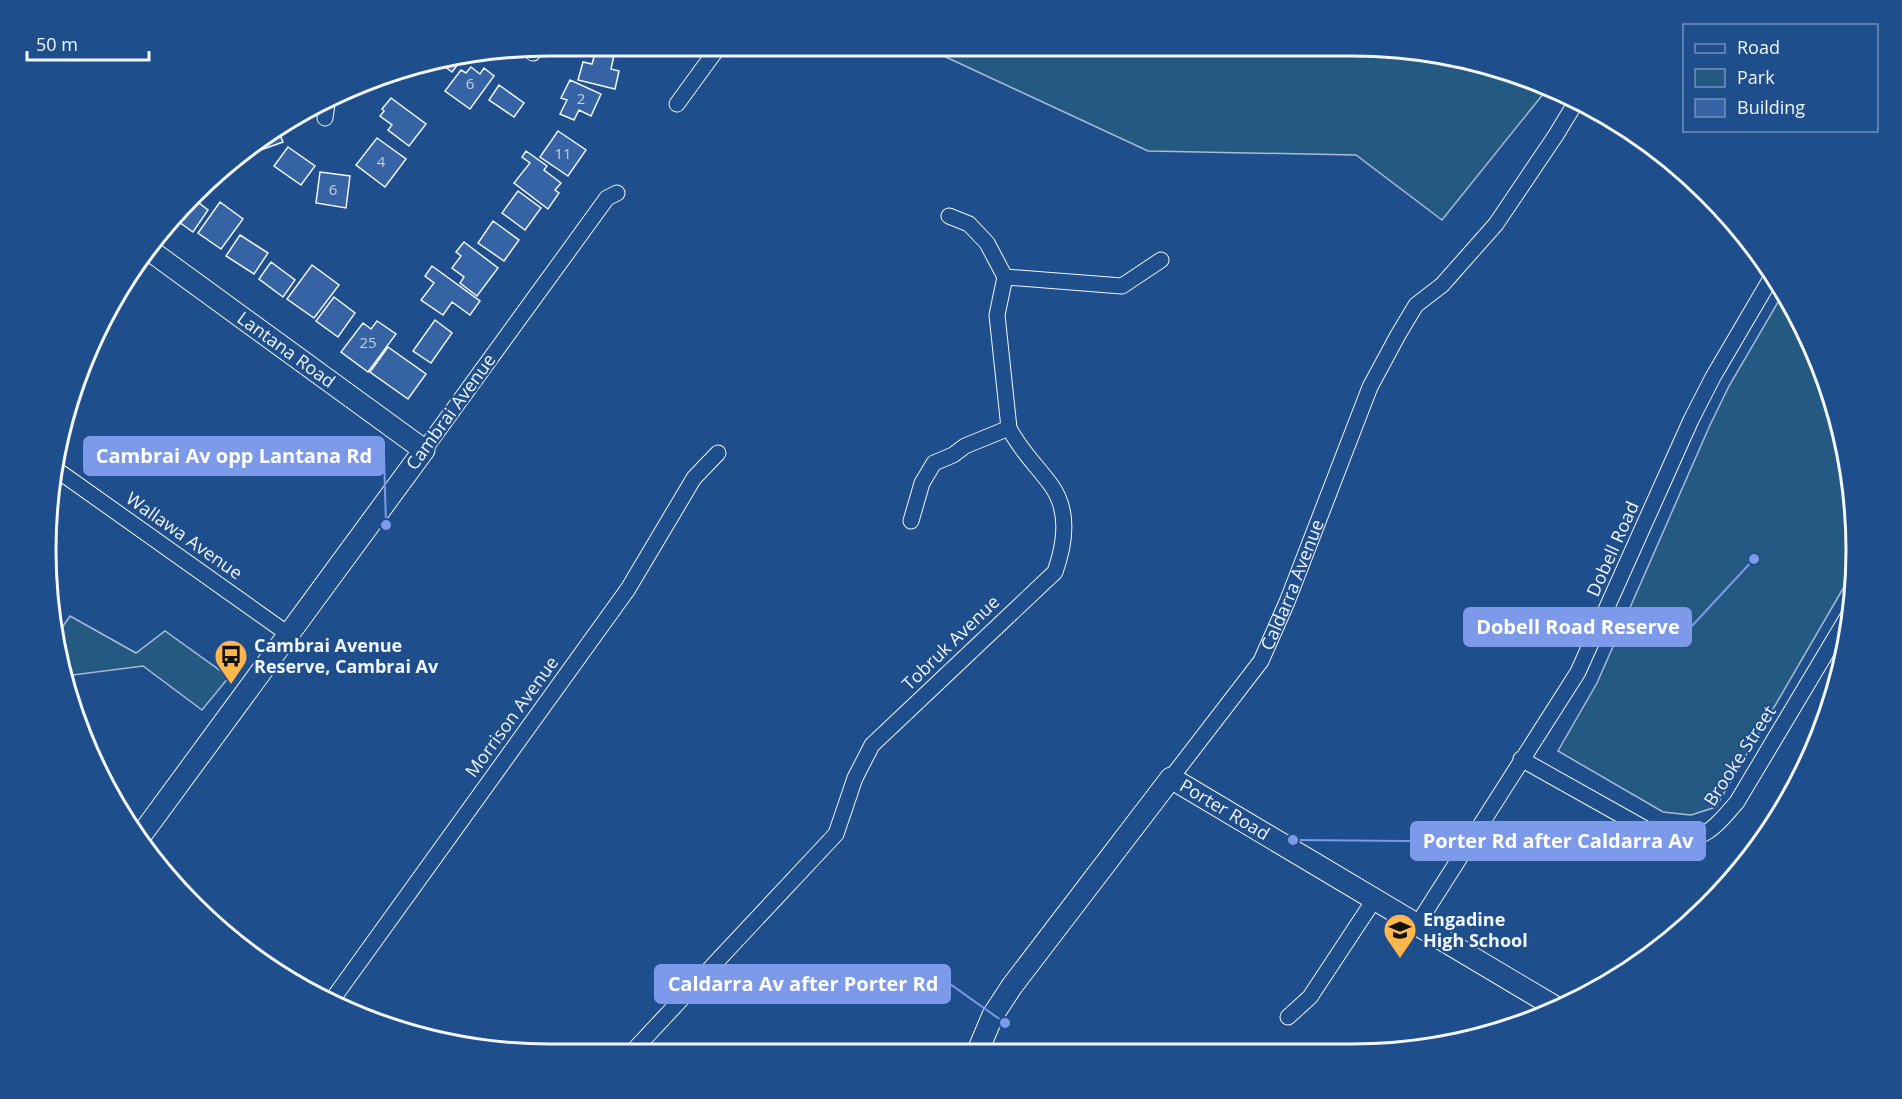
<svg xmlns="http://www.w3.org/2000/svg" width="1902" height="1099" font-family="'Open Sans',sans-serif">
  <rect width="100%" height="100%" fill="#1f4e8c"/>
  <path fill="#245a82" stroke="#a8bbd7" stroke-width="1.5" d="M920,45L1386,46L1515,72L1548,88L1442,220L1356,155L1148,151Z
    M1784,292L1818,356L1847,451L1857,549L1855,568L1716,807L1691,815L1663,812L1558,751L1597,683L1710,425L1729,386Z
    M70,616L136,653L165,631L229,677L202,710L143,666L65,676L57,635Z"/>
  <path fill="#3563a3" stroke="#f2f6ff" stroke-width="1.5" d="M596,50L614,55L611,69L619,71L615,89L578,80L583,62L592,64Z
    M461,60L452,72L440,63Z
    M471,67L480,74L484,68L494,76L470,109L445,91L461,70L466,73Z
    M570,80L601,94L591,116L579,110L574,120L560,114L567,100L561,98Z
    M499,85L524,103L514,117L489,100Z
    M391,98L426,124L409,146L388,130L392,125L380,116L384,111L382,109Z
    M278,130L283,142L241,157L239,153L243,149Z
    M558,131L586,150L568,176L540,157Z
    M377,138L406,159L385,187L356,165Z
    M288,147L315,166L301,185L274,166Z
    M526,151L547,166L544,170L561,183L555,190L559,193L548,209L514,183L530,163L522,157Z
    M320,172L350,176L346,208L316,203Z
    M518,191L541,208L525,230L502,213Z
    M195,200L208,210L193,232L176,220Z
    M220,202L243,219L221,249L198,233Z
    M493,221L519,240L504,261L478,243Z
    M240,235L268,253L254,274L226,256Z
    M464,242L498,268L477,296L460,283L464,277L452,268L461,256L456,252Z
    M271,262L295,280L283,297L259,279Z
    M312,265L339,285L314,318L287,299Z
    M432,266L480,301L470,315L452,302L443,315L421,300L434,283L425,276Z
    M334,297L355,313L338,337L316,321Z
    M435,320L452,333L431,363L413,351Z
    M377,321L396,334L368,372L341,352L363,323L371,329Z
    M388,347L426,374L408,399L370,372Z"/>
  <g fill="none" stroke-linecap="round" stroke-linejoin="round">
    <defs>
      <g id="street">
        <path d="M529,48L533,53"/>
        <path d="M677,104L720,45"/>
        <path d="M325,118L327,104"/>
        <path d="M1005,277L1122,286L1161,260"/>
        <path d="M424,450L607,198L617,193"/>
        <path d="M57,470L288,634"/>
        <path d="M911,521L922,483L934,463L953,455L965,446L1009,428"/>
        <path d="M1521,759L1660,837C1700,846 1713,830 1737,802L1851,611"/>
        <path id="s1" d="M1171,778L1261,661L1287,602L1370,387L1398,335L1416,305L1442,285L1496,224L1556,135L1576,102"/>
        <path d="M1417,925L1578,672L1691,420L1713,377L1774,273"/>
        <path d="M332,1000L628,589L694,478L718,453"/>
        <path d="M1288,1017L1310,997L1374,900"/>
        <path d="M631,1053L836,834L855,778L872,745L1055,572C1065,544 1070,511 1051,485C1037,466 1020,450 1009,428L997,315L1005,277L987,243L969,224L949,216"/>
      </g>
      <g id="secondary">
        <path d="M139,838L424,450L148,249"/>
        <path id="s2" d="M977,1053L993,1015L1012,986L1171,778L1557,1008"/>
      </g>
    </defs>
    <use href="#street" stroke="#f2f6ff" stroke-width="17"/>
    <use href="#secondary" stroke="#f2f6ff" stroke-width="23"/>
    <use href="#street" stroke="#1f4e8c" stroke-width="15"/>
    <use href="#secondary" stroke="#1f4e8c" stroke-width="21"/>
  </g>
  <defs>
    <symbol id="bus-pin" viewBox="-11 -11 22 30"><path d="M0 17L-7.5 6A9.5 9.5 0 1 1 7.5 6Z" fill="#ffb74d" stroke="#1f4e8c"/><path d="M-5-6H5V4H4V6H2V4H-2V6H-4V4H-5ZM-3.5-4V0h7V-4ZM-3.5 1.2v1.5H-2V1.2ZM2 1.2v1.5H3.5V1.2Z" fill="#111"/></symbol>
    <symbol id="school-pin" viewBox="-11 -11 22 30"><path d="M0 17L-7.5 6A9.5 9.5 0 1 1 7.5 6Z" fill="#ffb74d" stroke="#1f4e8c"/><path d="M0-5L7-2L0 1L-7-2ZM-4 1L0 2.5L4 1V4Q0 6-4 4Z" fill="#111"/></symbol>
  </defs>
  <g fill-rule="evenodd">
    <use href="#bus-pin" x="212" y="637" width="38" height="52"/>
    <use href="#school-pin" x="1381" y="911" width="38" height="52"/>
  </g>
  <g text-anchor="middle" stroke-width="4.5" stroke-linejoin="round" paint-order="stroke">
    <g font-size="15" fill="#c3d1e8">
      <text x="470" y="89">6</text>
      <text x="581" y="104">2</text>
      <text x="563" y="159">11</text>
      <text x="381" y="167">4</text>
      <text x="333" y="195">6</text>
      <text x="368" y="348">25</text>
    </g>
    <g font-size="18" fill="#f2f6ff" stroke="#1f4e8c">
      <text transform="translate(286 350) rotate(36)" y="6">Lantana Road</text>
      <text transform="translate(451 412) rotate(-54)" y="6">Cambrai Avenue</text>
      <text transform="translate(184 536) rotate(35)" y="6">Wallawa Avenue</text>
      <text transform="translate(1613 549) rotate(-66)" y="6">Dobell Road</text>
      <text dy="6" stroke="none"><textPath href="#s1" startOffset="230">Caldarra Avenue</textPath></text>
      <text transform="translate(951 643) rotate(-44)" y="6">Tobruk Avenue</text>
      <text transform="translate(512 717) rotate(-54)" y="6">Morrison Avenue</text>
      <text transform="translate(1740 756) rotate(-57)" y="6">Brooke Street</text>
      <text dy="6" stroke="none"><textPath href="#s2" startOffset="400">Porter Road</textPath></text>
    </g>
    <g font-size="18" font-weight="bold" fill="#f2f6ff" stroke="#1f4e8c" text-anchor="start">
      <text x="254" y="652">Cambrai Avenue<tspan x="254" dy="21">Reserve, Cambrai Av</tspan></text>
      <text x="1423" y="926">Engadine<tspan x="1423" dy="21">High School</tspan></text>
    </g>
  </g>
  <path d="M0 0H1902V1099H0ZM550 56H1352A494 494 0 0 1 1846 550V550A494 494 0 0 1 1352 1044H550A494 494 0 0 1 56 550V550A494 494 0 0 1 550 56Z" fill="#1f4e8c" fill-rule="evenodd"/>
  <path fill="none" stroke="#f2f6ff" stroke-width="3" d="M550 56H1352A494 494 0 0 1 1846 550V550A494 494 0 0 1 1352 1044H550A494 494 0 0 1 56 550V550A494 494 0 0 1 550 56Z"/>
  <path fill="none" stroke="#7d9aea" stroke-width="2" d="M386 525L384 456M1754 559L1691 627M1293 840L1411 841M1005 1023L950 984"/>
  <g fill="#7d9aea" stroke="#1f4e8c" stroke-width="2">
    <circle cx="386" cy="525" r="6"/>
    <circle cx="1754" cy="559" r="6"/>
    <circle cx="1293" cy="840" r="6"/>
    <circle cx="1005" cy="1023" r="6"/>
  </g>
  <g fill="#7d9aea" stroke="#7d9aea" stroke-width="2">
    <rect x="84" y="437" width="300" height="38" rx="6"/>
    <rect x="1464" y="608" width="227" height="38" rx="6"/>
    <rect x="1411" y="822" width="294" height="38" rx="6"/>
    <rect x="655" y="965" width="295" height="38" rx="6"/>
  </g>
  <g font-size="20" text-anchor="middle" font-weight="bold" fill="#fff">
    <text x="234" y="463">Cambrai Av opp Lantana Rd</text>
    <text x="1578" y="634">Dobell Road Reserve</text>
    <text x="1558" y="848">Porter Rd after Caldarra Av</text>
    <text x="803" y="991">Caldarra Av after Porter Rd</text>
  </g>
  <rect x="1683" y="24" width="195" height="108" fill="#1f4e8c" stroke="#7391ba" stroke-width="1.5"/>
  <rect x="1695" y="44" width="30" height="9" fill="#1f4e8c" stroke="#7391ba" stroke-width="1.5"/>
  <text x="1737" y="54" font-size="18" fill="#f2f6ff">Road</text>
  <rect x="1695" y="69" width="30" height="18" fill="#245a82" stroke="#7391ba" stroke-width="1.5"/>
  <text x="1737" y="84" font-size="18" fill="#f2f6ff">Park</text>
  <rect x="1695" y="99" width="30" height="18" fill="#3563a3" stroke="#7391ba" stroke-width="1.5"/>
  <text x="1737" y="114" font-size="18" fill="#f2f6ff">Building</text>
  <path d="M27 51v9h122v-9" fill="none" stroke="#f2f6ff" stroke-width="3"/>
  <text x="36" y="51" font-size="18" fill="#f2f6ff" stroke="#1f4e8c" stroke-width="4.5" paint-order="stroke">50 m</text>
</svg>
